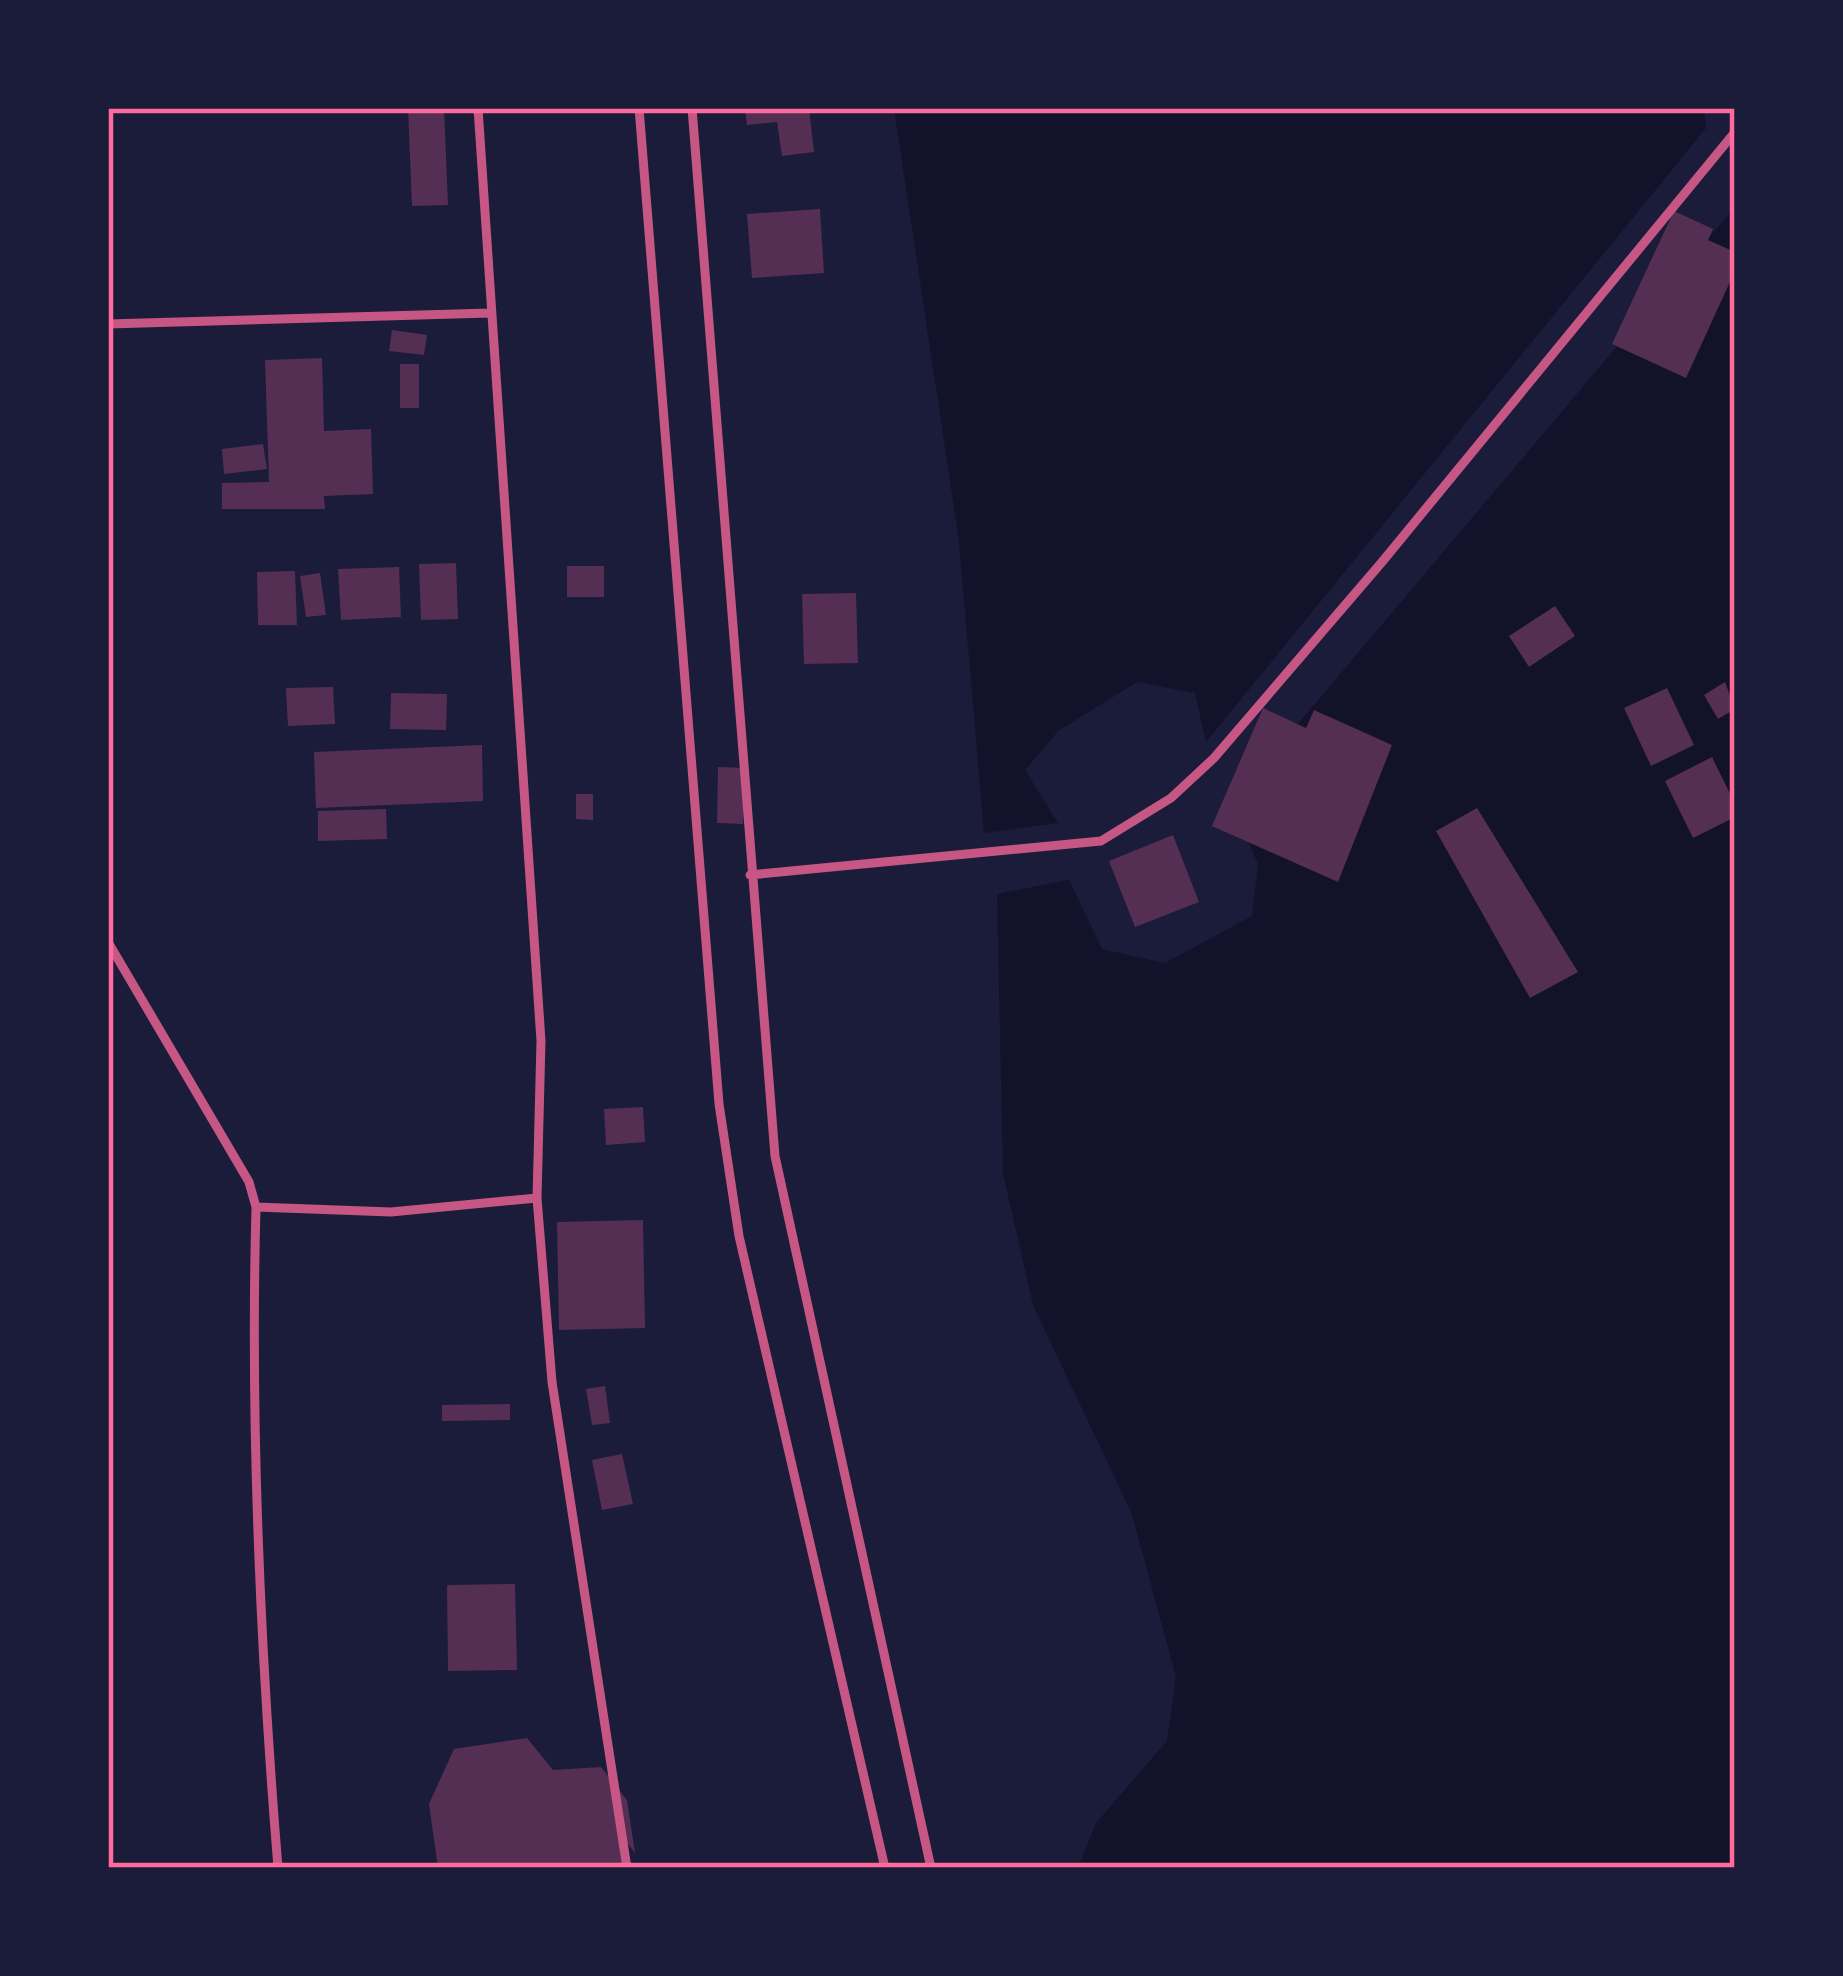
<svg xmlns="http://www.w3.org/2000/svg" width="1843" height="1976" font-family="'Fira Sans',sans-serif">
  <rect width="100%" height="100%" fill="#1b1b3a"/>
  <path fill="#12122b" d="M894,108H1704L1706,128L1206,742L1195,693L1137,682L1058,731L1025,770L1058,823L984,833L959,541Z
    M1735,207V1868H1078L1096,1823L1167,1741L1176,1677L1132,1514L1033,1305L1003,1173L997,894L1069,880L1102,949L1165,963L1252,916L1258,864L1231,803Z"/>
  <path fill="#542f53" d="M408,108H444L448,205L412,206Z
    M745,108H809L814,152L782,156L777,122L747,125Z
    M820,209L824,273L752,278L747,214Z
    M1674,211L1713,229L1708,240L1735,252V271L1686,378L1612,344Z
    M392,330L427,335L424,355L389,351Z
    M322,358L324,431L371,429L373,494L324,496L325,509H222V483L269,482L265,360Z
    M400,364H419V408H400Z
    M263,444L267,469L224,474L222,449Z
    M456,563L458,619L421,620L419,564Z
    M567,566H604V597H567Z
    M399,567L401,617L341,620L338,569Z
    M295,571L297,625H258L257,572Z
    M320,573L326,615L306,617L300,576Z
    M856,593L858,663L804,664L802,594Z
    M1555,606L1575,636L1529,667L1509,636Z
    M1725,682L1735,709L1718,719L1704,695Z
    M333,687L335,724L288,726L286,688Z
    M1667,688L1694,745L1651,766L1624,708Z
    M391,693L447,694L446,730L390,729Z
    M1263,708L1306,728L1314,710L1392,745L1338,882L1212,826Z
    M482,745L483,801L316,808L314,752Z
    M1712,757L1735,804V817L1693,838L1665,781Z
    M718,767L745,768L743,824L717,823Z
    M576,794H593V820L576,819Z
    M1477,808L1578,972L1530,998L1436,831Z
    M386,809L387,839L318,841V811Z
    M1173,835L1199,902L1135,927L1109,861Z
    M643,1107L645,1142L606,1145L604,1109Z
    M643,1220L645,1328L559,1330L557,1222Z
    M605,1386L610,1423L592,1425L586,1389Z
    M510,1404V1420L442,1421V1405Z
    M622,1454L633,1504L602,1510L592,1460Z
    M515,1584L517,1670L448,1671L447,1585Z
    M527,1738L553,1770L601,1767L627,1800L635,1853L622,1836L626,1868H438L429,1804L454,1749Z"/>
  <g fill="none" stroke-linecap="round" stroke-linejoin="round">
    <path stroke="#c65784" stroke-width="9" d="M478,108L541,1041L537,1198L552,1382L627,1868
      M639,108L719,1104L739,1236L885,1868
      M692,108L775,1156L931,1868
      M108,324L490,313
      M750,875L1101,841L1171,798L1214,758L1382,562L1735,132
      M108,942L249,1182L256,1207L391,1212L537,1198
      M256,1207C250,1428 260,1647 278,1868"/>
  </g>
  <rect width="1843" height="1976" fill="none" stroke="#1b1b3a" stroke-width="222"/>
  <rect x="111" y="111" width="1621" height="1754" fill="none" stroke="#ff6b9d" stroke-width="4.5"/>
</svg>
